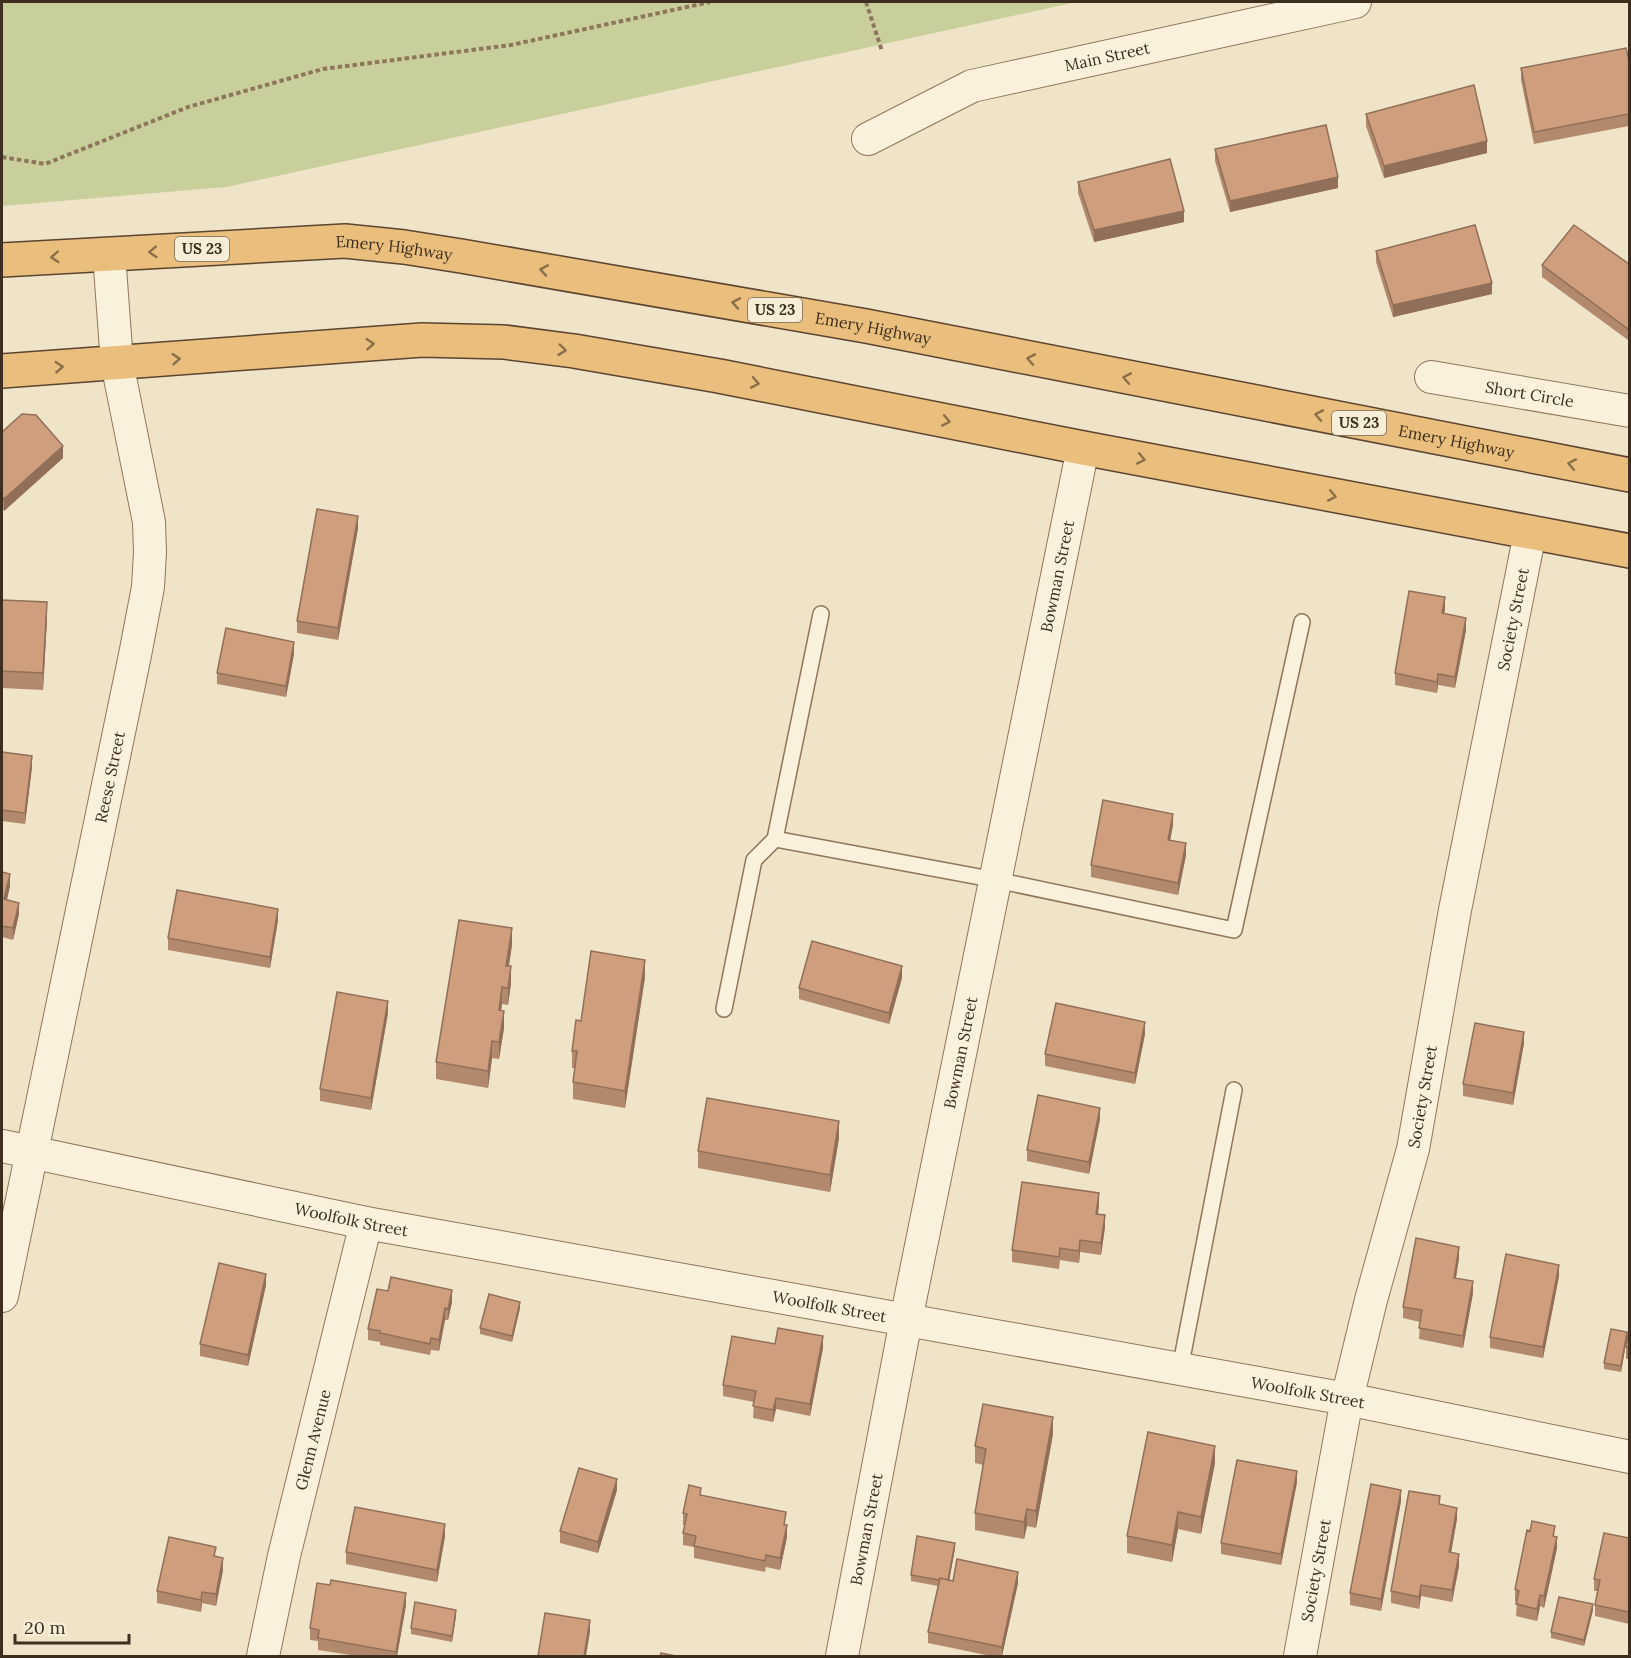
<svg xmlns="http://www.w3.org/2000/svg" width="1631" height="1658" font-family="Lora,serif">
  <rect width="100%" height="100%" fill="#f0e4c8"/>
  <path fill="#c9cf9b" d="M2,2H1077L226,187L2,206Z"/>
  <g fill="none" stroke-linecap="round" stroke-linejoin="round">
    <defs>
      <path id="service" d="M775,839L821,614
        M724,1009L754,860L775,839L996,880L1234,930L1302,622
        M1180,1369L1234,1090"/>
      <g id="minor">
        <path id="s1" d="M868,139L972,86L1355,2"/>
        <path id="s2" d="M1431,377L1630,411"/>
        <path id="s3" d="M2,1146L366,1223L1347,1399L1630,1457"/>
        <path id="s4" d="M2,1296L135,655L148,587L150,552L149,522L117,363L109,254"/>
        <path id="s5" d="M263,1656L284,1556L366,1223"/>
        <path id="s6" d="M842,1656L906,1320L1083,448"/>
        <path id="s7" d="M1300,1656L1347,1399L1371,1300L1413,1149L1455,910L1530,533"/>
      </g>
      <g id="trunk">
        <path id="s8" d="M2,260L345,241L404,247L461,256L866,326L1630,475"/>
        <path d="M2,371L422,340L504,342L574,351L719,376L1083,448L1630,551"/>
      </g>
    </defs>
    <use href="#service" stroke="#8d765c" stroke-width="18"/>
    <use href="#minor" stroke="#8d765c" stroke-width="34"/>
    <use href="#trunk" stroke="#5b4430" stroke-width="36"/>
    <path stroke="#8d765c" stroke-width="4" stroke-dasharray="4.5 3" stroke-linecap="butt" d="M866,2L882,51
      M2,157L45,164L188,107L323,69L511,45L710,2"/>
    <use href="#service" stroke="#faf1dc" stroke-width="15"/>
    <use href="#minor" stroke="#faf1dc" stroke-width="32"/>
    <use href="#trunk" stroke="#eabe7c" stroke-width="33"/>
  </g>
  <path fill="#b2896c" d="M1629,60V126L1534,144L1521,80V68Z
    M1366,114L1487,153L1384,178L1366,126Z
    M1215,149L1338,188L1230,212L1215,161Z
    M1078,182L1184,222L1094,242L1078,193Z
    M1376,251L1492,294L1393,317L1376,262Z
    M1629,264L1628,340L1542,277V265Z
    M2,432L63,458L4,511L2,508Z
    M358,528L338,640L297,633V621Z
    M2,600L47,619L43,690L2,688Z
    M1445,609L1444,614L1466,630L1455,688L1438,685L1437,693L1395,685V673Z
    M294,654L286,697L217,684V673Z
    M2,752L32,767L25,824L2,821Z
    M1173,825L1170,840L1186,855L1178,895L1091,877V865Z
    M2,872L10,886L7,900L19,914L13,940L2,937Z
    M278,920L270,968L168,950V938Z
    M512,945L509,966L511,983L508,1005L502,1004L501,1010L504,1028L499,1059L492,1058L488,1088L436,1079V1062Z
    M645,977L625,1108L573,1099V1082L575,1068H572V1051L581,1021Z
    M902,978L889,1024L799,999V988Z
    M388,1013L371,1110L320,1101V1089Z
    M1145,1034L1135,1084L1045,1066V1054Z
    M1524,1043L1513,1105L1463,1096V1084Z
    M1100,1119L1089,1174L1027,1161V1150Z
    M839,1138L830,1192L698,1168V1151Z
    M1099,1205L1098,1214L1105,1227L1101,1255L1080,1252L1079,1263L1060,1260L1059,1269L1012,1262V1250Z
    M1459,1258L1456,1278L1473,1293L1463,1348L1419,1339L1420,1322L1403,1318V1307Z
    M1559,1276L1543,1358L1490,1348V1337Z
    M266,1285L248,1366L200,1356V1344Z
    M452,1302L448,1320H445L439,1351L431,1350L430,1355L380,1345V1342L368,1340V1329Z
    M520,1308L512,1342L480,1334V1328Z
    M1629,1330V1366H1628V1359H1626V1347Z
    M1627,1338L1621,1372L1604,1369V1363Z
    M775,1344L823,1348L810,1416L776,1409L773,1422L753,1418L754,1402L723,1396V1385Z
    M1053,1434L1036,1528L1027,1526L1024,1539L975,1530V1513L983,1465L975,1463V1446Z
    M1215,1463L1201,1534L1178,1529L1172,1562L1127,1553V1536Z
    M1297,1482L1281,1565L1221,1554V1543Z
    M617,1490L598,1553L560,1543V1531Z
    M701,1495L786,1525L787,1537L780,1570L766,1567L765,1572L694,1558V1547L683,1545V1533L685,1525H683V1513Z
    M1401,1501L1381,1611L1350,1605V1593Z
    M1440,1504L1457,1519L1451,1553L1459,1566L1452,1602L1421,1596L1419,1609L1391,1603V1591Z
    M445,1536L437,1582L346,1564V1552Z
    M1555,1536L1557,1548L1544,1608L1540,1606L1537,1621L1516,1616L1517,1602L1515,1601V1589Z
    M1629,1538V1624L1595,1616V1605L1597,1591H1594V1579Z
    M955,1548L949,1581L1018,1583L1002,1656H991L928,1643V1632L938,1586L911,1581V1575Z
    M216,1556L223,1570L216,1606L202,1603L201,1612L157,1603V1591Z
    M406,1605L397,1656H357L318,1650V1641L310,1640V1628Z
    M1593,1610L1584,1646L1551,1638V1632Z
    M456,1616L452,1642L411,1634V1628Z"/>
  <path fill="#916f58" d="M1487,141V153L1384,178V166Z
    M1338,177V188L1230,212V201Z
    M1184,211V222L1094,242V230Z
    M1492,283V294L1393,317V305Z
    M1629,327V338L1628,340V329Z
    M63,446V458L4,511V499Z
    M358,516V528L338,640V628Z
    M1445,597V609L1442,625V613Z
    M47,602V619L43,690V673Z
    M1466,618V630L1455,688V677Z
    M294,642V654L286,697V686Z
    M1438,674V685L1437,693V682Z
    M32,756V767L25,824V813Z
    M1173,814V825L1168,851V840Z
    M1186,843V855L1178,895V883Z
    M10,874V886L4,911V899Z
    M19,903V914L13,940V928Z
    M278,909V920L270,968V957Z
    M512,928V945L506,983V966Z
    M645,960V977L625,1108V1091Z
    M511,966V983L508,1005V988Z
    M902,966V978L889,1024V1013Z
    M502,987V1004L499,1027V1010Z
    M388,1001V1013L371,1110V1098Z
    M504,1011V1028L499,1059V1042Z
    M1145,1022V1034L1135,1084V1073Z
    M1524,1032V1043L1513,1105V1093Z
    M492,1041V1058L488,1088V1071Z
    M1100,1108V1119L1089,1174V1162Z
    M839,1121V1138L830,1192V1175Z
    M1099,1193V1205L1096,1225V1214Z
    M1105,1215V1227L1101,1255V1243Z
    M1080,1240V1252L1079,1263V1251Z
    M1459,1247V1258L1454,1289V1278Z
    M1559,1265V1276L1543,1358V1347Z
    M266,1274V1285L248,1366V1355Z
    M1473,1281V1293L1463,1348V1336Z
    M452,1290V1302L448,1320V1309Z
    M520,1302V1308L512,1342V1336Z
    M445,1308V1320L439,1351V1340Z
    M1627,1332V1338L1621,1372V1366Z
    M823,1336V1348L810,1416V1404Z
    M776,1398V1409L773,1422V1410Z
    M1053,1417V1434L1036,1528V1511Z
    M1215,1446V1463L1201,1534V1517Z
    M1297,1471V1482L1281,1565V1554Z
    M617,1479V1490L598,1553V1542Z
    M1401,1490V1501L1381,1611V1599Z
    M1457,1508V1519L1449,1564V1552Z
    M1027,1509V1526L1024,1539V1522Z
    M1178,1512V1529L1172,1562V1545Z
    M445,1524V1536L437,1582V1570Z
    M787,1525V1537L780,1570V1558Z
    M1557,1537V1548L1544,1608V1596Z
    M955,1543V1548L948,1588V1582Z
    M1459,1554V1566L1452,1602V1590Z
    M223,1558V1570L216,1606V1594Z
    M1018,1572V1583L1002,1656V1647Z
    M1421,1585V1596L1419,1609V1597Z
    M202,1592V1603L201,1612V1600Z
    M406,1593V1605L397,1656H396V1652Z
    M1540,1595V1606L1537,1621V1609Z
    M1593,1604V1610L1584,1646V1640Z
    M456,1610V1616L452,1642V1636Z
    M590,1620V1632L586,1656H584Z"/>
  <path fill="#cf9f7d" stroke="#916f58" stroke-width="1.5" d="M1626,48L1629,60V114L1534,132L1521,68Z
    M1474,85L1487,141L1384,166L1366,114Z
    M1326,125L1338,177L1230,201L1215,149Z
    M1170,159L1184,211L1094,230L1078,182Z
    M1475,225L1492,283L1393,305L1376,251Z
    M1574,225L1629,264V327L1628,329L1542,265Z
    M22,414L36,415L63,446L4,499L2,496V432Z
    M317,509L358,516L338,628L297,621Z
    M1409,591L1445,597L1442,613L1466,618L1455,677L1438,674L1437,682L1395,673Z
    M2,600L47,602L43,673L2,671Z
    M226,628L294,642L286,686L217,673Z
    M2,752L32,756L25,813L2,810Z
    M1103,800L1173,814L1168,840L1186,843L1178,883L1091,865Z
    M2,872L10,874L4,899L19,903L13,928L2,926Z
    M177,890L278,909L270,957L168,938Z
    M459,920L512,928L506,966H511L508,988L502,987L499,1010L504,1011L499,1042L492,1041L488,1071L436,1062Z
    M812,941L902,966L889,1013L799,988Z
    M591,951L645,960L625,1091L573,1082L577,1051H572L576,1020L581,1021Z
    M337,992L388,1001L371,1098L320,1089Z
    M1056,1003L1145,1022L1135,1073L1045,1054Z
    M1475,1023L1524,1032L1513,1093L1463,1084Z
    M1038,1095L1100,1108L1089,1162L1027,1150Z
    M707,1098L839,1121L830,1175L698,1151Z
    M1022,1182L1099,1193L1096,1214L1105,1215L1101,1243L1080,1240L1079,1251L1060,1248L1059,1257L1012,1250Z
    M1416,1238L1459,1247L1454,1278L1473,1281L1463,1336L1419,1328L1422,1310L1403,1307Z
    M1506,1254L1559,1265L1543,1347L1490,1337Z
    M219,1263L266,1274L248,1355L200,1344Z
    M391,1277L452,1290L448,1309L445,1308L439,1340L431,1338L430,1344L380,1333V1331L368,1329L377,1289L388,1291Z
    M489,1294L520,1302L512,1336L480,1328Z
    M778,1328L823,1336L810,1404L776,1398L773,1410L753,1406L756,1391L723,1385L732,1336L775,1344Z
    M1611,1329L1627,1332L1621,1366L1604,1363Z
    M1629,1330V1355L1628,1354L1629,1348L1626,1347Z
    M983,1404L1053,1417L1036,1511L1027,1509L1024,1522L975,1513L986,1449L975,1446Z
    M1148,1432L1215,1446L1201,1517L1178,1512L1172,1545L1127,1536Z
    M1237,1460L1297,1471L1281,1554L1221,1543Z
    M579,1468L617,1479L598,1542L560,1531Z
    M1371,1484L1401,1490L1381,1599L1350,1593Z
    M689,1485L701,1488L700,1495L786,1512L784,1525H787L780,1558L766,1555L765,1561L694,1546L696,1536L683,1533L687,1514L683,1513Z
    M1409,1491L1440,1496L1439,1504L1457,1508L1449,1552L1459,1554L1452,1590L1421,1585L1419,1597L1391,1591Z
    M355,1507L445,1524L437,1570L346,1552Z
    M1532,1521L1555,1526L1553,1536L1557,1537L1544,1596L1540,1595L1537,1609L1516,1604L1519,1591L1515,1589L1527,1530L1530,1531Z
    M1604,1533L1629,1538V1612L1595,1605L1600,1580L1594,1579Z
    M917,1536L955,1543L948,1580L940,1578L939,1580L911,1575Z
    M169,1537L216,1547L214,1556L223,1558L216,1594L202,1592L201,1600L157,1591Z
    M957,1559L1018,1572L1002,1647L928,1632L940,1578L953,1581Z
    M331,1580L406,1593L396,1652L318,1638L319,1630L310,1628L317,1583L330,1585Z
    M1559,1597L1593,1604L1584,1640L1551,1632Z
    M415,1602L456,1610L452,1636L411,1628Z
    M545,1613L590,1620L584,1656H538Z
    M661,1653L676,1656H660Z"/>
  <defs><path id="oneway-chevron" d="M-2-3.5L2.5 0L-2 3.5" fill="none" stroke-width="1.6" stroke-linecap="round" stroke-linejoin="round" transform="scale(1.5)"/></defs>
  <g stroke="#8b6f49">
    <use href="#oneway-chevron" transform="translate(153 252) rotate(177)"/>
    <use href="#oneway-chevron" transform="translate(55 257) rotate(177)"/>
    <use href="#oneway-chevron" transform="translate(544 270) rotate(-170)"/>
    <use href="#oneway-chevron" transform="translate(736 303) rotate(-170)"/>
    <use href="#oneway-chevron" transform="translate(370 344) rotate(-4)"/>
    <use href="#oneway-chevron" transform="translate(562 350) rotate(7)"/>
    <use href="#oneway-chevron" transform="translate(176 359) rotate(-4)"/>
    <use href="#oneway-chevron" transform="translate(1031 359) rotate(-169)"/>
    <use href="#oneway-chevron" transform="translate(59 367) rotate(-4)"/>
    <use href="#oneway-chevron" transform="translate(1127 378) rotate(-169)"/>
    <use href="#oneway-chevron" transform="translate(755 383) rotate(11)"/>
    <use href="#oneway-chevron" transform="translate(1319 415) rotate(-169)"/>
    <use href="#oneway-chevron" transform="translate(946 421) rotate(11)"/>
    <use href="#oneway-chevron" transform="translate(1141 459) rotate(11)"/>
    <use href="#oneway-chevron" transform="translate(1572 464) rotate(-169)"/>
    <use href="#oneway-chevron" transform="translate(1332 496) rotate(11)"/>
  </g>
  <g text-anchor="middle" stroke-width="5" stroke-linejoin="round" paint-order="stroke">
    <g fill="#f7eed8" stroke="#756857" stroke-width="1.5">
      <rect x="175" y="237" width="54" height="24" rx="4.5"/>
      <rect x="748" y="298" width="54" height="24" rx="4.5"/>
      <rect x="1332" y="411" width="54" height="24" rx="4.5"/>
    </g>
    <g font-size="15" font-weight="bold" fill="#3d2e20">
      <text x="202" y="254">US 23</text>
      <text x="775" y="315">US 23</text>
      <text x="1359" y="428">US 23</text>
    </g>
    <g font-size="16" fill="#3d2e20" stroke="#f7eed8">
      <text dy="6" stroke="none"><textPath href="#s1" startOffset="255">Main Street</textPath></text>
      <text dy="6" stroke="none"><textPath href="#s8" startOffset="393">Emery Highway</textPath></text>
      <text dy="6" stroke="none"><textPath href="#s8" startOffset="879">Emery Highway</textPath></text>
      <text dy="6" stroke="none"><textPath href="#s2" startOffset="100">Short Circle</textPath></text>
      <text dy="6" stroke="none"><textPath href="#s8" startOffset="1473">Emery Highway</textPath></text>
      <text dy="6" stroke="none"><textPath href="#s6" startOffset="1101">Bowman Street</textPath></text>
      <text dy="6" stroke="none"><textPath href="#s7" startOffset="1059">Society Street</textPath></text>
      <text dy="6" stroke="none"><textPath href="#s4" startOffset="530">Reese Street</textPath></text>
      <text dy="6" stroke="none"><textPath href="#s6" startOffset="615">Bowman Street</textPath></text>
      <text dy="6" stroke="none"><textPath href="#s7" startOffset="573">Society Street</textPath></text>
      <text dy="6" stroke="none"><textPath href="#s3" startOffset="357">Woolfolk Street</textPath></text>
      <text dy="6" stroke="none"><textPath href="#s3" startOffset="843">Woolfolk Street</textPath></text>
      <text dy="6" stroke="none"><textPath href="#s3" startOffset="1329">Woolfolk Street</textPath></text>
      <text dy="6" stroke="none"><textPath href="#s5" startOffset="222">Glenn Avenue</textPath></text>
      <text dy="6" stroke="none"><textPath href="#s6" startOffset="129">Bowman Street</textPath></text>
      <text dy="6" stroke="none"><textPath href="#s7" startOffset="87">Society Street</textPath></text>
    </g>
  </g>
  <rect width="1631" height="1658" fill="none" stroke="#3d2e20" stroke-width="6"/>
  <path d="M15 1634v9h114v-9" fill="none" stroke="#3d2e20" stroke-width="3"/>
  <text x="24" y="1634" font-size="18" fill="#3d2e20" stroke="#f7eed8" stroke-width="4.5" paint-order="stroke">20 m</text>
</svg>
